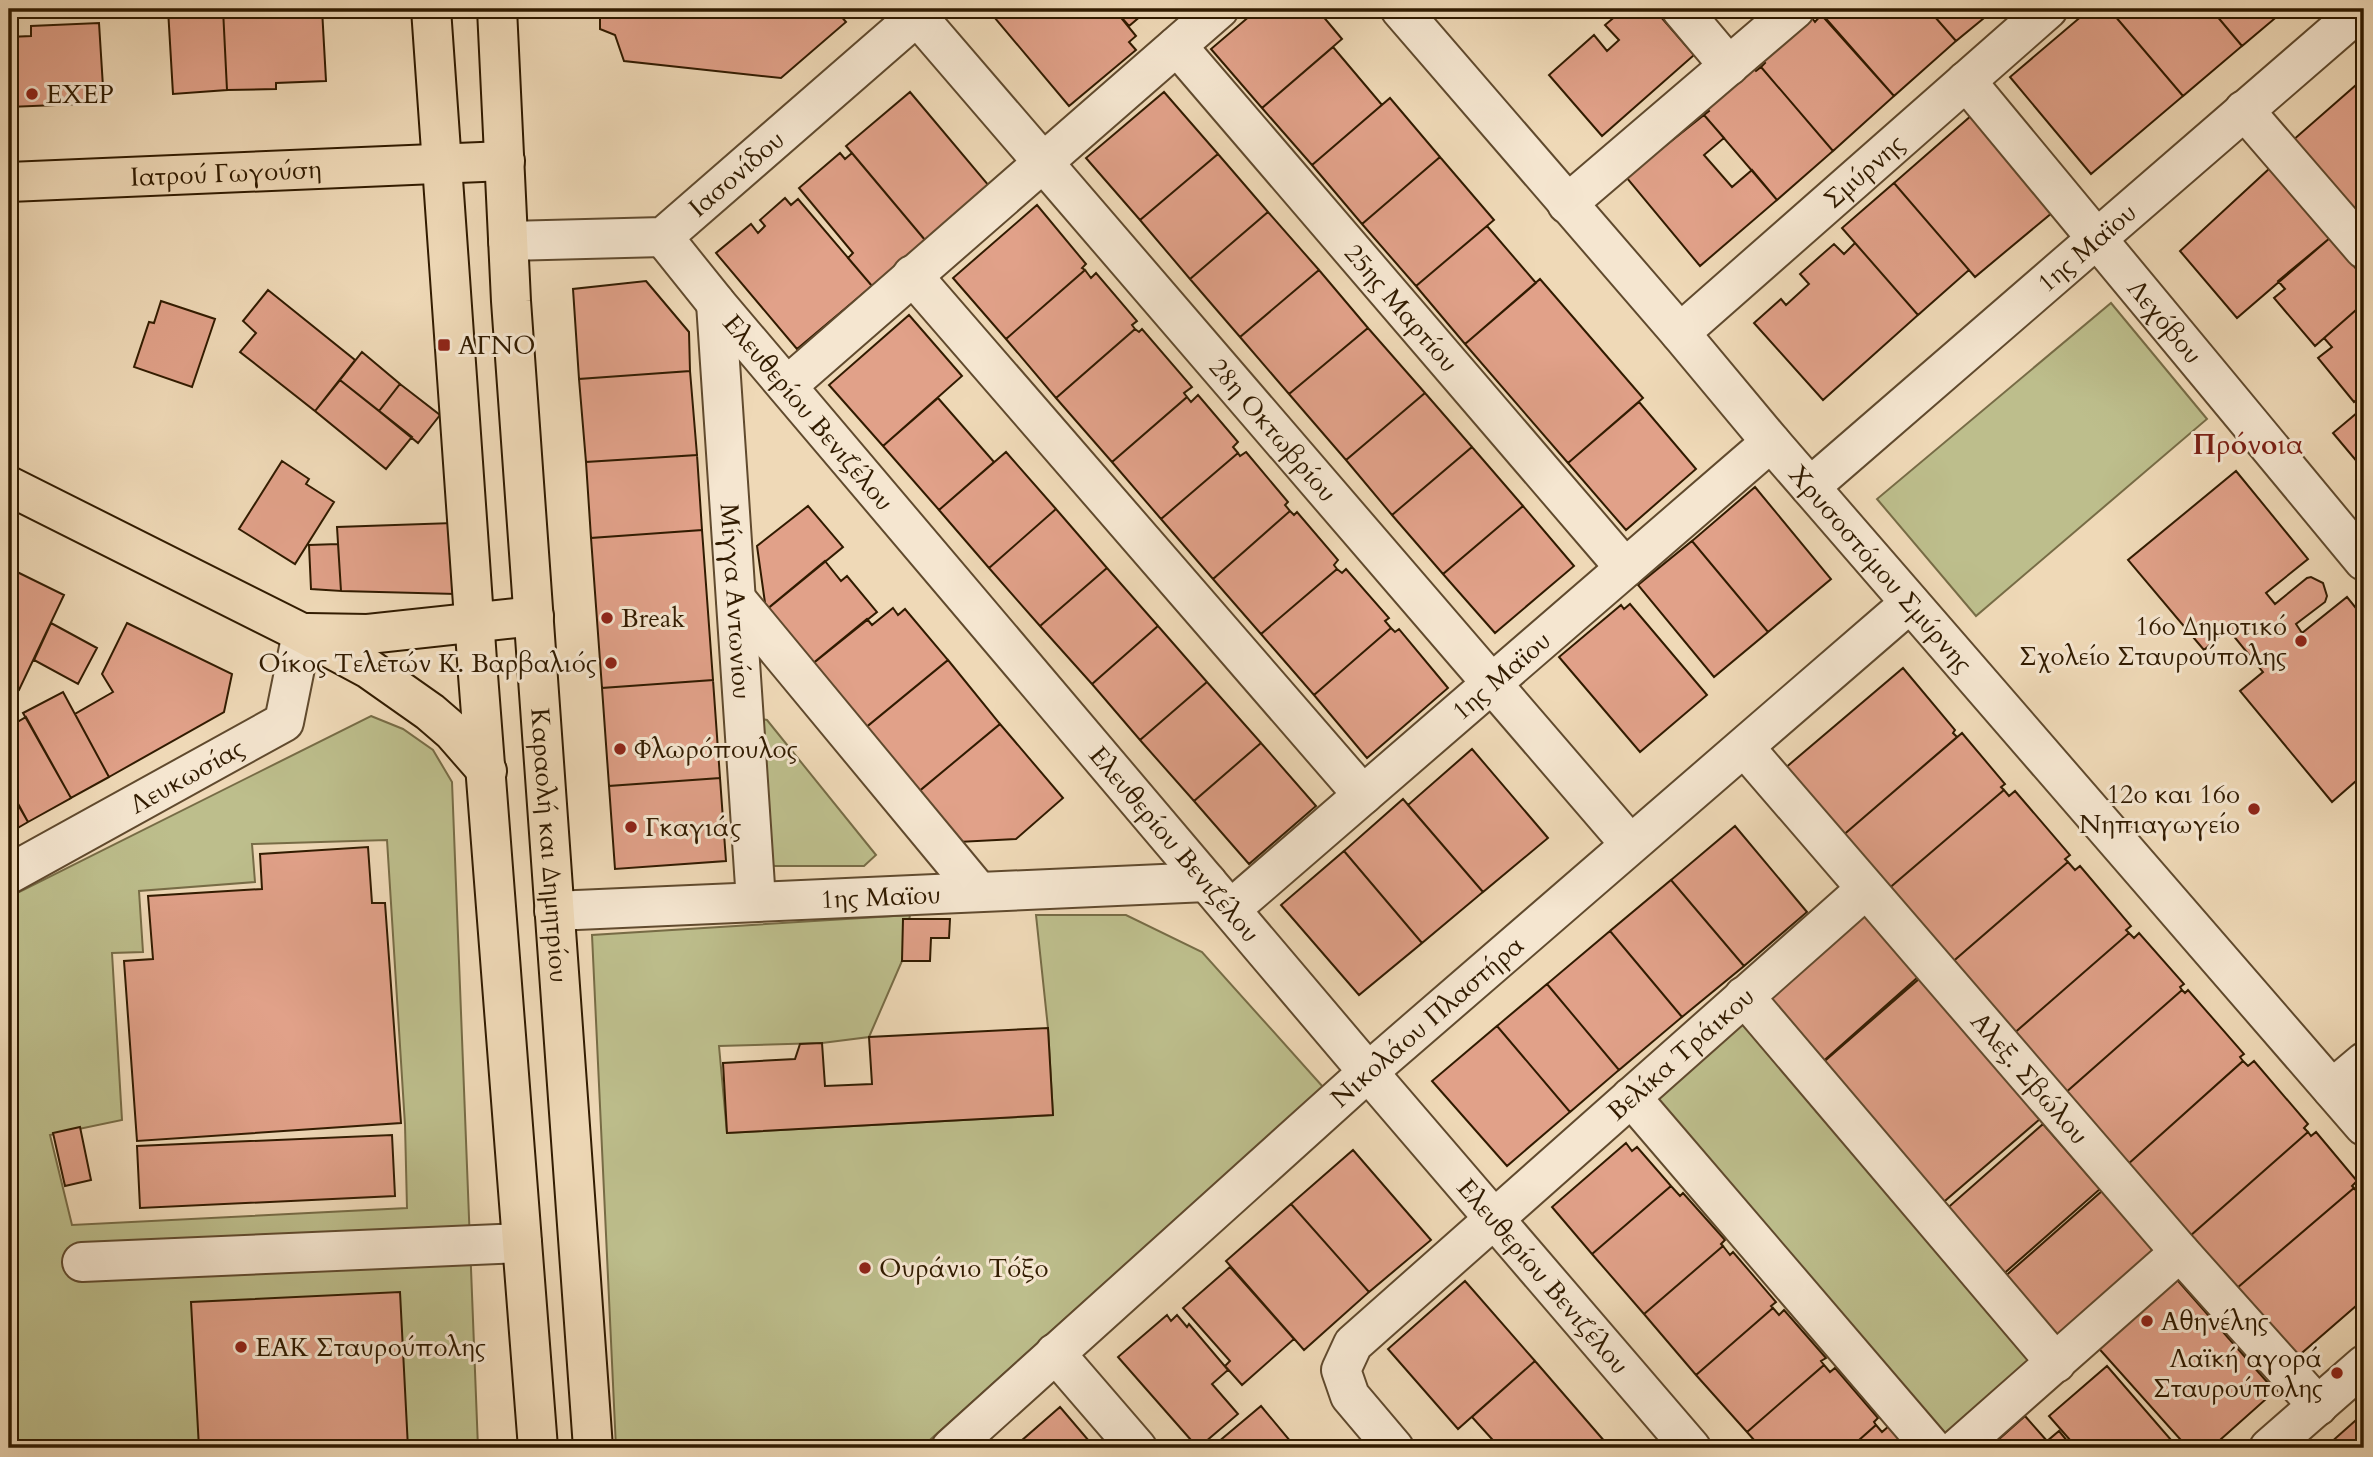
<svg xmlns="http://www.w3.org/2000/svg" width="2373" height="1457" font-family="Cardo,serif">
  <rect width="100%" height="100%" fill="#efd9b7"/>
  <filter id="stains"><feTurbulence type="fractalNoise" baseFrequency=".00286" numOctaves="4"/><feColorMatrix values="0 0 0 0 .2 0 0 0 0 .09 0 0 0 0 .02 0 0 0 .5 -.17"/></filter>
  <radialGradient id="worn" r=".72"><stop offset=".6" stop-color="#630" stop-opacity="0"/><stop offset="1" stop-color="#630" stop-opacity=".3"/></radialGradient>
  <path fill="#bdbe8c" stroke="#776c46" stroke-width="2" fill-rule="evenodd" d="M2111,303L2207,419L1976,616L1877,499Z
    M371,716L403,729L433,750L452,782L478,1448H9V897ZM387,840L405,1125L407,1208L72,1225L50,1135L122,1120L112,953L143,952L139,891L255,882L252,844Z
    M757,718L767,720L876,855L864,866H774L768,859Z
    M910,915L902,961L869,1037L822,1043L719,1046L727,1133L1053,1115L1048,1028L1036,915H1126L1202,952L1323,1087L921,1448H616L592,935Z
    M1742,1017L2040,1363L1946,1445L1648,1099Z"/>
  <path fill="#e1a189" stroke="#311b00" stroke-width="2" d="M168,9H223L227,90L173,94Z
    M223,9H322L326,81L276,83V89L227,90Z
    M600,9H835L846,22L781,78L624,61L615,35L600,29Z
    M992,9H1114L1136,36L1129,42L1136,50L1069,106L989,11Z
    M1114,9H1149L1129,26Z
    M1258,9H1317L1342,39L1262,108L1211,49Z
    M1624,9H1654L1694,55L1602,136L1549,75L1594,35L1607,51L1619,40L1605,25Z
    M1816,9H1928L1956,41L1894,96Z
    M1928,9H1995L1956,41Z
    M2090,9H2109L2183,96L2091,174L2010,77Z
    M2109,9H2211L2242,46L2183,96Z
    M2211,9H2286L2242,46Z
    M1809,14L1815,22L1822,14L1894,96L1833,151L1761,67L1765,63L1759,56Z
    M99,23L104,103L9,107V37L31,36V26Z
    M1333,47L1382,105L1312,165L1262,108Z
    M1749,64L1756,71L1761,67L1833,151L1777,200L1704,115L1709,111L1703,103Z
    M2364,78V221L2292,141Z
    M910,92L990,187L925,240L846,146Z
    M1164,92L1218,154L1140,220L1086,158Z
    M1390,98L1440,157L1362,224L1312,165Z
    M1704,115L1724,138L1704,155L1732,187L1752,170L1777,200L1700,266L1626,177Z
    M1972,115L2053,212L1975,277L1894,183Z
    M840,153L845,159L852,153L925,240L872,286L848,258L853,253L799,188Z
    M1218,154L1268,212L1190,279L1140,220Z
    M1440,157L1494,220L1416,286L1362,224Z
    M2270,168L2330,238L2237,318L2180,251Z
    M1894,183L1969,270L1918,315L1842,228Z
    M785,198L791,205L798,199L872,286L797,349L716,253L751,224L758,233L765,226L760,220Z
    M1037,205L1086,264L1082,268L1085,270L1006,339L953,278Z
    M1268,212L1319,270L1240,337L1190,279Z
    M1487,226L1536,283L1465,344L1416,286Z
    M2330,238L2364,278V303L2315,346L2274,298L2285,289L2278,281Z
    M1855,243L1918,315L1823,400L1754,323L1781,299L1786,305L1809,284L1800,274L1834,244L1844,254Z
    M1085,270L1091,278L1096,273L1137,321L1132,325L1135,329L1056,398L1006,339Z
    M1319,270L1368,328L1289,394L1240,337Z
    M1540,279L1643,398L1568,463L1465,344Z
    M646,281L689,332L690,371L579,379L573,289Z
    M268,290L355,360L315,411L240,352L256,333L243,321Z
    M161,301L215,319L192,387L134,367L149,322L154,323Z
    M2364,303V394L2354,402L2318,358L2332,347L2324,338Z
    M909,315L962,376L883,446L829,385Z
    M1368,328L1425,393L1346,460L1289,394Z
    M1135,329L1139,332L1142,329L1192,387L1184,393L1187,397L1112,462L1056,398Z
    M362,352L400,384L379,411L340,380Z
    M690,371L697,455L586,462L579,379Z
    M340,380L412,437L386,469L315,411Z
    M400,384L440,415L418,443L379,411Z
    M1425,393L1472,447L1392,515L1346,460Z
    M1198,395L1238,442L1233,447L1238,453L1161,519L1112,462L1187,397L1191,402Z
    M938,398L994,462L939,510L883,446Z
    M1639,402L1696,469L1626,530L1568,463Z
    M2364,407V470L2333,433Z
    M1472,447L1523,506L1443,574L1392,515Z
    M1006,452L1056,509L989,568L939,510Z
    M1246,452L1288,502L1285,505L1290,511L1213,579L1161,519L1238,453L1240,456Z
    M697,455L702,530L591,538L586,462Z
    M282,461L309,479L306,484L334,502L295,564L239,529Z
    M2236,471L2308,559L2266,593L2275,604L2307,578L2311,577L2323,583L2327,596L2325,602L2296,624L2302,633L2347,597L2364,618V791L2356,781L2332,802L2240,691L2263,672L2228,629L2204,650L2128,560Z
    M1755,487L1831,579L1768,632L1692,541Z
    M808,506L843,547L766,610L757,546Z
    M1523,506L1574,566L1495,633L1443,574Z
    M1056,509L1107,568L1040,626L989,568Z
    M1290,511L1294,515L1297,512L1338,560L1334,565L1337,569L1261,634L1213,579Z
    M453,523L456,594L341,591L337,527Z
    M702,530L713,680L602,688L591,538Z
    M1692,541L1768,632L1714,677L1638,585Z
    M338,544L341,591L311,589L309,545Z
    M825,561L841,581L847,576L877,612L811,665L766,610Z
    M9,568L64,595L19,690L9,685Z
    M1107,568L1158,626L1092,684L1040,626Z
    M1337,569L1342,573L1346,569L1389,618L1385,621L1391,628L1314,695L1261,634Z
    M1630,604L1707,695L1640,752L1559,657L1621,605L1624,609Z
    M893,608L898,615L905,609L948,660L864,729L811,665L867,619L872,625Z
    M51,623L97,648L78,684L34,660Z
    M127,623L232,674L224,712L109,777L75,714L113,692L102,674Z
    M1158,626L1207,682L1140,740L1092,684Z
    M1391,628L1395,632L1399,629L1448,688L1367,758L1314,695Z
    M948,660L1000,724L917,793L864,729Z
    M1903,668L1955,730L1953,733L1957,737L1841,837L1784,769Z
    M713,680L720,778L609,786L602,688Z
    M1207,682L1261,743L1194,801L1140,740Z
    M63,692L109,777L71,798L23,713Z
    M26,717L71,798L28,822L9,787V727Z
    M1000,724L1063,798L1016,839L958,842L917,793Z
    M1962,733L2005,784L2001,787L2004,790L1887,890L1841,837Z
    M1261,743L1316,806L1249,864L1194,801Z
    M1472,749L1548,838L1483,892L1408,805Z
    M720,778L726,861L615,869L609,786Z
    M9,789L28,822L9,833Z
    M2004,790L2009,796L2015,791L2070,855L2065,859L2068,862L1950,964L1887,890Z
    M1403,799L1483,892L1422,943L1344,851Z
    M1735,826L1807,912L1744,966L1671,880Z
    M368,847L372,903H385L401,1123L137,1141L124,961L153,959L148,896L262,889L260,854Z
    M1344,851L1422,943L1359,995L1281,905Z
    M2068,862L2075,870L2080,866L2131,926L2126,930L2129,933L2012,1035L1950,964Z
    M1671,880L1744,966L1682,1017L1610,931Z
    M1861,911L1918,977L1819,1065L1761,999Z
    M903,919H950L949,938H931L930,961H902Z
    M1610,931L1682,1017L1619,1070L1547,984Z
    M2129,933L2134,938L2139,933L2184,984L2180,987L2182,990L2064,1094L2012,1035Z
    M1919,979L2040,1119L1939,1206L1819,1066Z
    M1547,984L1619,1070L1570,1112L1497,1026Z
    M2182,990L2185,993L2188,990L2244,1054L2240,1057L2243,1061L2127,1165L2064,1094Z
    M1497,1026L1570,1112L1507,1166L1432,1081Z
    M1048,1028L1053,1115L727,1133L723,1063L795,1059L800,1044L822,1043L825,1086L872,1084L869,1037Z
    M2243,1061L2248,1066L2254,1061L2308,1124L2304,1128L2308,1132L2190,1236L2127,1165Z
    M2043,1124L2100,1189L2000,1277L1943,1212Z
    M80,1127L91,1180L65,1186L53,1133Z
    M2308,1132L2311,1136L2316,1132L2357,1181L2352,1186L2354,1188L2237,1288L2190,1236Z
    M392,1135L395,1196L140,1208L137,1146Z
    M1626,1143L1632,1151L1637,1147L1671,1186L1592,1254L1552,1207Z
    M1353,1150L1431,1240L1369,1292L1291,1204Z
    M1671,1186L1680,1196L1683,1193L1725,1240L1721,1244L1723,1246L1644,1314L1592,1254Z
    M2354,1188L2359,1194L2364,1190V1299L2296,1358L2237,1288Z
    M2102,1191L2159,1257L2060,1344L2002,1279Z
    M1291,1204L1369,1292L1304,1350L1226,1261Z
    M1723,1246L1730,1255L1733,1252L1776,1302L1771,1306L1773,1308L1696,1375L1644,1314Z
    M1230,1267L1294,1339L1242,1385L1225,1366L1230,1361L1183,1308Z
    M2172,1274L2275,1391L2211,1448H2188L2094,1343Z
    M1465,1281L1535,1361L1458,1429L1388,1349Z
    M400,1292L408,1448H199L191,1302Z
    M1773,1308L1779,1315L1784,1310L1826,1358L1821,1361L1824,1365L1747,1432L1696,1375Z
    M1167,1315L1171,1321L1177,1315L1187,1327L1189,1324L1228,1370L1212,1384L1238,1414L1198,1448L1118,1357Z
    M1535,1361L1606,1443L1600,1448H1500L1472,1417Z
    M1824,1365L1830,1372L1835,1368L1878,1418L1874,1422L1876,1425L1850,1448H1761L1747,1432Z
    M2107,1366L2178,1448H2077L2049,1416Z
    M1261,1406L1296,1448H1211Z
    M1060,1407L1095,1448H1013Z
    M2364,1413V1448H2333L2329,1444Z
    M2025,1416L2047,1441L2059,1431L2073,1448H1989Z
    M1876,1425L1882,1432L1889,1426L1908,1448H1850Z"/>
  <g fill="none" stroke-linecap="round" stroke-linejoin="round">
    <defs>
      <g id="minor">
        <path id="s1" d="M1400,9L1680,333L1771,442L2364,1126"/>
        <path d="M1681,9L1729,66"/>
        <path id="s2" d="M917,16L1630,844"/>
        <path id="s3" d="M1177,46L1625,568"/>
        <path id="s4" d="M1966,81L2364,561"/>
        <path d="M2244,110L2364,249"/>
        <path d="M1567,204L1795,9"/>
        <path id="s5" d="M663,237L716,303L1368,1072L1691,1448"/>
        <path id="s6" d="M508,241L663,237L925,9"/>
        <path d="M912,275L1363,795"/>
        <path id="s7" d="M716,303L756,901"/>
        <path id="s8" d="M1680,333L2048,9"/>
        <path d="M787,386L1219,9"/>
        <path id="s9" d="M1810,487L2362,9"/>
        <path d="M736,599L978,891"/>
        <path id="s10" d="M1745,748L2180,1252L2318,1406"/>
        <path id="s11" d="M9,874L284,722L302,633"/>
        <path id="s12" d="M1231,909L1771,442"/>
        <path id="s13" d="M554,911L1207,882"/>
        <path d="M1744,996L2056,1363"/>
        <path d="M2332,1089L2364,1062"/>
        <path d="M1631,1097L1932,1448"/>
        <path d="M82,1262L522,1243"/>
        <path d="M1055,1353L1137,1448"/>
        <path id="s14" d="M951,1448L1368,1072L1910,603"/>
        <path id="s15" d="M1394,1448L1350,1396L1341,1370L1353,1344L1866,889"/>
        <path d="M1958,1448L2180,1252"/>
        <path d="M2269,1448L2364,1365"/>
      </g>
      <g id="major">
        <path d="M431,9L478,675L538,1448"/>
        <path id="s16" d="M497,9L511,301L593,1448"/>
        <path id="s17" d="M9,182L505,161"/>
        <path d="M9,486L302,633L369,669L430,712L452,731L487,771"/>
        <path d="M308,633L368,634L534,616"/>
      </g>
    </defs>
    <use href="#minor" stroke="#604a2e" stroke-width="42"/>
    <use href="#major" stroke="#311b00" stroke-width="42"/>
    <use href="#minor" stroke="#f5e6d0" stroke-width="38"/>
    <use href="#major" stroke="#efd9b7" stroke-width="38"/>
  </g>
  <g fill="#8f2418" stroke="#f5e6d0" stroke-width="2.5">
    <circle cx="32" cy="94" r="7"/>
    <rect x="437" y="338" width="14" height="14" rx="3.5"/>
    <circle cx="607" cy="618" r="7"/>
    <circle cx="2301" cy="641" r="7"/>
    <circle cx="611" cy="663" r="7"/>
    <circle cx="620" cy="749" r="7"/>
    <circle cx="2254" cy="809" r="7"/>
    <circle cx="631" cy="827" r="7"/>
    <circle cx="865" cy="1268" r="7"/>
    <circle cx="2147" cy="1321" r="7"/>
    <circle cx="241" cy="1347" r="7"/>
    <circle cx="2337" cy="1373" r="7"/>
  </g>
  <g text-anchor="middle" stroke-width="6" stroke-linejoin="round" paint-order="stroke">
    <g font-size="26" fill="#311b00" stroke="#f5e6d0" text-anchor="start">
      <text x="46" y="103">ΕΧΕΡ</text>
      <text x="458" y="354">ΑΓΝΟ</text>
      <text x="621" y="627">Break</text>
      <text x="2287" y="635" text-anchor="end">16ο Δημοτικό<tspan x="2287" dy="30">Σχολείο Σταυρούπολης</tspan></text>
      <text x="597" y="672" text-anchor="end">Οίκος Τελετών Κ. Βαρβαλιός</text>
      <text x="634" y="758">Φλωρόπουλος</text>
      <text x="2240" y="803" text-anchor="end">12ο και 16ο<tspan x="2240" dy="30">Νηπιαγωγείο</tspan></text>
      <text x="645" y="836">Γκαγιάς</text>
      <text x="879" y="1277">Ουράνιο Τόξο</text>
      <text x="2161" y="1330">Αθηνέλης</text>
      <text x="255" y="1356">EAK Σταυρούπολης</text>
      <text x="2323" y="1367" text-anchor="end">Λαϊκή αγορά<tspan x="2323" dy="30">Σταυρούπολης</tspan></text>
    </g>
    <g font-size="26" fill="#311b00" stroke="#f5e6d0">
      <text dy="9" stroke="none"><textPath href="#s8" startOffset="245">Σμύρνης</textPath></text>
      <text dy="9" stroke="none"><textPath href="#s17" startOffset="217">Ιατρού Γωγούση</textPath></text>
      <text dy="9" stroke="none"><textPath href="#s6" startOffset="252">Ιασονίδου</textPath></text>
      <text dy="9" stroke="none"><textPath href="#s9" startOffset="366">1ης Μαϊου</textPath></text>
      <text dy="9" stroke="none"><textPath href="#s3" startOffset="345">25ης Μαρτίου</textPath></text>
      <text dy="9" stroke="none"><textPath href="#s4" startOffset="312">Λεχόβου</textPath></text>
      <text dy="9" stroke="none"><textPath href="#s5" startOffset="228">Ελευθερίου Βενιζέλου</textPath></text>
      <text dy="9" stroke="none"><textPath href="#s2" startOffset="546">28η Οκτωβρίου</textPath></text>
      <text dy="9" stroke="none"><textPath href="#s1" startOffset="738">Χρυσοστόμου Σμύρνης</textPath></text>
      <text dy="9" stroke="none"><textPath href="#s7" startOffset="299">Μίγγα Αντωνίου</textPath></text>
      <text dy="9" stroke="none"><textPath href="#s12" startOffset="357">1ης Μαϊου</textPath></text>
      <text dy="9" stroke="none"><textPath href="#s11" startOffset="203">Λευκωσίας</textPath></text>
      <text dy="9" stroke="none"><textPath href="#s5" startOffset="794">Ελευθερίου Βενιζέλου</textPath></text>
      <text dy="9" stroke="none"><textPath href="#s16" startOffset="838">Καραολή και Δημητρίου</textPath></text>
      <text dy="9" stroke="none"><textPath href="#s13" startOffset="327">1ης Μαϊου</textPath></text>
      <text dy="9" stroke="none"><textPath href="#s14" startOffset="639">Νικολάου Πλαστήρα</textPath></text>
      <text dy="9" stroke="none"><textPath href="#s15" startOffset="562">Βελίκα Τράικου</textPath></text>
      <text dy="9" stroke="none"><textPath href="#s10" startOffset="436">Αλεξ. Σβώλου</textPath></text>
      <text dy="9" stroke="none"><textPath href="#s5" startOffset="1362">Ελευθερίου Βενιζέλου</textPath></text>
    </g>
    <g font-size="28" font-weight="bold" fill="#7a1f14" stroke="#f5e6d0">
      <text x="2248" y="454">Πρόνοια</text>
    </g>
  </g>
  <rect width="2373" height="1457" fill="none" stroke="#efd9b7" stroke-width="35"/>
  <rect x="10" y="10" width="2352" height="1436" fill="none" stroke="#311b00" stroke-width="3.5"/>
  <rect x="18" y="18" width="2338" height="1422" fill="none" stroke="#311b00" stroke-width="2"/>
  <rect width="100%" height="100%" filter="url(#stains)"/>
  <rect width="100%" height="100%" fill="url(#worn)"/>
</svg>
